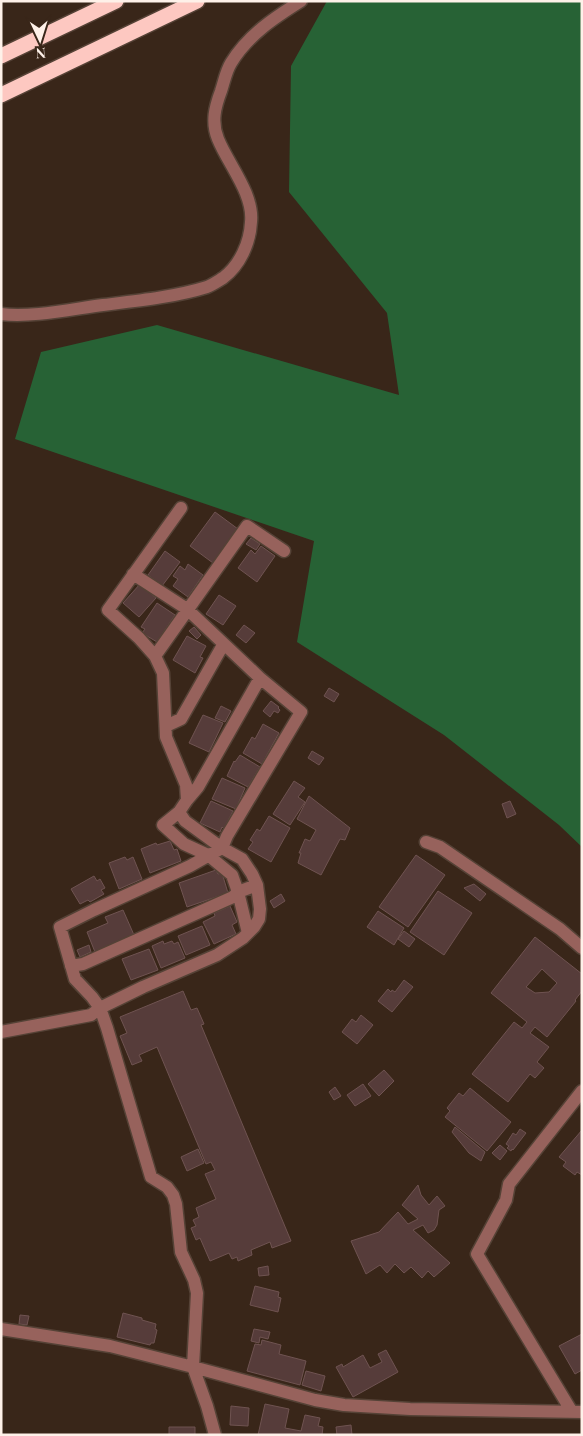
<svg xmlns="http://www.w3.org/2000/svg" width="583" height="1436" font-family="'Playfair Display',serif">
  <rect width="100%" height="100%" fill="#392619"/>
  <path fill="#276235" d="M327,1H582V847L559,825L444,735L297,642L314,541L15,439L41,352L157,325L399,395L387,313L289,192L291,66Z"/>
  <path fill="#563c3a" stroke="#6f5351" fill-rule="evenodd" d="M215,512L238,529L213,563L190,546Z
    M251,538L260,544L256,550L246,544Z
    M261,546L275,556L257,582L238,568L251,550L255,554Z
    M165,551L180,562L162,586L148,575Z
    M188,564L203,575L188,597L173,586L178,579L173,576L180,566L185,570Z
    M140,584L156,598L139,617L123,603Z
    M219,595L236,606L223,625L206,614Z
    M157,603L175,615L157,642L142,633L145,629L141,627Z
    M244,625L255,633L246,643L236,635Z
    M194,627L201,635L197,639L189,631Z
    M187,636L206,646L200,657L203,658L195,673L173,660Z
    M329,688L339,694L334,702L324,696Z
    M271,701L279,707L278,708L280,710L278,713L274,711L270,717L263,711Z
    M221,706L231,711L225,722L215,718Z
    M203,715L223,723L209,752L189,743Z
    M263,724L279,733L262,764L243,753L252,737L255,739Z
    M312,751L324,758L319,765L308,758Z
    M240,755L260,767L248,787L227,776L234,761L235,762Z
    M222,778L245,788L236,809L212,799Z
    M294,781L305,788L298,797L305,802L290,825L273,814Z
    M309,796L350,828L345,840L340,839L321,875L298,863L301,853H299L305,839L310,841L316,830L297,819Z
    M211,801L233,811L224,829L222,827L220,832L200,823Z
    M510,801L516,814L507,818L502,804Z
    M269,816L290,828L271,862L248,849L253,842L250,840L257,829L260,831Z
    M170,841L174,850L177,849L181,861L150,873L141,849L156,843L157,845Z
    M416,855L445,875L408,927L379,907Z
    M125,857L127,860L133,857L142,879L119,889L109,863Z
    M216,870L218,874L222,873L228,893L187,907L179,883Z
    M94,876L97,881L100,879L105,888L101,890L104,894L90,902L88,900L80,904L71,889Z
    M474,884L486,894L480,901L464,888Z
    M438,891L472,913L444,955L410,932Z
    M281,894L285,901L274,908L270,901Z
    M230,906L237,922L232,925L236,934L214,944L203,922L215,916L214,913Z
    M123,910L134,935L95,952L87,932L108,923L105,917Z
    M378,911L404,928L394,945L367,927Z
    M202,926L210,945L186,955L178,936Z
    M404,931L415,939L409,947L398,939Z
    M535,937L582,974V991L575,1000L576,1001L547,1037L535,1027L530,1033L549,1047L537,1062L544,1068L535,1078L530,1074L508,1102L472,1074L514,1022L522,1028L527,1022L491,993ZM542,969L557,983L549,992L535,993L526,987Z
    M163,941L164,944L172,941L174,944L178,942L185,958L161,968L152,946Z
    M89,945L91,952L80,957L77,950Z
    M149,949L158,970L131,980L122,959Z
    M404,980L413,987L392,1012L378,1001L388,989L391,992L392,990L395,992Z
    M183,991L191,1010L197,1008L204,1024L201,1025L291,1241L272,1248L270,1242L251,1250L252,1255L238,1261L237,1257L232,1259L229,1253L210,1261L200,1238L196,1240L191,1228L196,1226L193,1220L199,1217L196,1208L216,1199L205,1174L215,1170L211,1162L206,1164L157,1047L139,1055L142,1061L132,1065L120,1036L127,1033L120,1017Z
    M361,1015L373,1025L357,1044L342,1032L352,1019L356,1022Z
    M384,1070L394,1081L379,1096L368,1084Z
    M363,1084L371,1096L355,1106L347,1095Z
    M335,1087L341,1096L334,1100L329,1092Z
    M470,1088L511,1122L487,1151L445,1117L450,1111L447,1108L459,1093L463,1096Z
    M455,1127L485,1152L481,1161L469,1153L452,1132Z
    M520,1129L526,1133L513,1150L512,1149L511,1151L507,1148L509,1146L506,1144L513,1133L516,1135Z
    M582,1130V1175L577,1172L575,1175L563,1166L566,1162L559,1157Z
    M500,1145L507,1151L500,1160L492,1153Z
    M198,1149L204,1163L187,1171L181,1157Z
    M418,1185L421,1195L429,1205L437,1196L445,1206L439,1210L437,1225L434,1230L428,1233L423,1225L413,1230L450,1263L434,1277L428,1271L422,1278L411,1267L404,1273L395,1264L387,1273L380,1265L366,1274L351,1241L379,1232L398,1212L408,1224L418,1219L402,1205Z
    M268,1266L269,1275L259,1276L258,1268Z
    M255,1286L279,1292L278,1297L281,1298L278,1312L250,1305Z
    M123,1313L142,1318V1320L156,1324L155,1329L157,1330L154,1343H151L150,1345L117,1337Z
    M20,1315L29,1316L27,1325L19,1324Z
    M254,1329L270,1332L268,1339L260,1337L259,1343L251,1341Z
    M582,1334V1370L575,1374L559,1346Z
    M262,1340L281,1345L279,1354L306,1361L300,1385L247,1371L255,1344L261,1345Z
    M386,1350L398,1372L353,1397L336,1367L342,1364L343,1367L363,1355L370,1368L382,1362L378,1354Z
    M306,1371L325,1376L321,1391L302,1385Z
    M265,1404L289,1409L285,1428L301,1431L305,1415L320,1418L318,1426L323,1427L322,1435H258Z
    M231,1406L249,1408L248,1426L230,1425Z
    M351,1425L352,1435H337L336,1427Z
    M169,1427H195V1435H169Z"/>
  <g fill="none" stroke-linecap="round" stroke-linejoin="round">
    <defs>
      <path id="minor" d="M1,314C31,318 72,309 103,305C136,301 175,297 207,287C212,285 218,281 223,278C240,265 250,243 251,222C254,194 228,164 218,139C211,122 215,107 221,91C224,82 226,71 231,63C248,35 274,18 301,1
        M133,574L187,609L260,678L301,712L227,836L222,848L190,866L94,910L60,927L75,979L92,997L100,1008L107,1028L151,1177L167,1187L173,1195L176,1204L181,1252L194,1280L197,1293L193,1367L207,1406L215,1435
        M155,656L247,526L284,551
        M166,726L181,719L223,645
        M187,800L198,787L260,678
        M179,812L163,825L184,844L208,855L232,875L238,892L248,933
        M426,842L440,847L560,929L582,948
        M71,966L83,964L233,897L238,892L257,885
        M1,1032L91,1015L100,1008L143,987L217,955L243,938L254,927L259,919L260,909L257,885L252,874L242,859L222,848L185,821L179,812L187,800L186,785L166,737L163,673L155,656L139,638L108,610L181,508
        M1,1329L110,1346L193,1367L315,1400L344,1405L410,1409L582,1412
        M572,1412L477,1254L506,1200L509,1184L582,1091"/>
      <path id="highway" d="M1,56L116,1
        M1,95L197,1"/>
    </defs>
    <use href="#minor" stroke="#554236" stroke-width="15"/>
    <use href="#highway" stroke="#554236" stroke-width="18"/>
    <use href="#minor" stroke="#97625c" stroke-width="12"/>
    <use href="#highway" stroke="#fdc8c1" stroke-width="15"/>
  </g>
  <rect width="583" height="1436" fill="none" stroke="#fef1e9" stroke-width="5"/>
  <g transform="translate(40 40) rotate(176)" stroke="#392619" stroke-width="4" paint-order="stroke">
  <path d="M0-4L9 19L0 12L-9 19Z" fill="#fef1e9"/>
  <text y="-8" font-size="14" font-weight="bold" text-anchor="middle" fill="#fef1e9">N</text>
  </g>
</svg>
